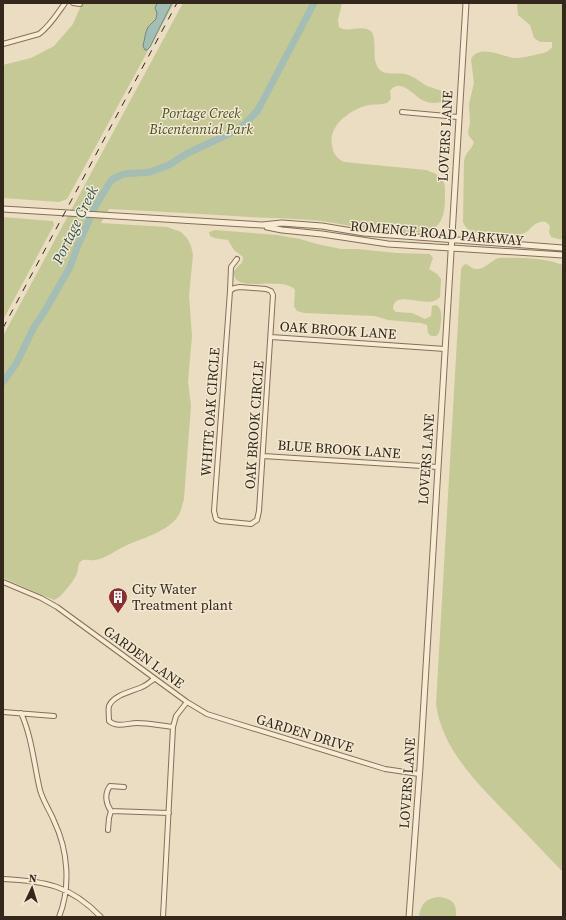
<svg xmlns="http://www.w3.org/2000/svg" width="566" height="920" font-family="'Source Serif 4',serif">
  <rect width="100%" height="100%" fill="#ebddc1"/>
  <path fill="#c5c996" d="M82,3H174L67,199L59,202L3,198V65L31,58L54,46L73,24Z
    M183,3H342L338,20L339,27C349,34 362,23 372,32C377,43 372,56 377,66C382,77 396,72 405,74C414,76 420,82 427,86C432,88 437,89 442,91L445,96L441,102C434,104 428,103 422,100C413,95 400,77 390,91L391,99L387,103C381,105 375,104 369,105C351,109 328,125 332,145C333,153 336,158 344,162L426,170C437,174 445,177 445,190C445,203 446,221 433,229C420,237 371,229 355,227C340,224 325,221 310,220C289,218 269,218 249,217C202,214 156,211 109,209L101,223L167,227L181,232L187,238L191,246L193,255L189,296L192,336L188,382L191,405L184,499C182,506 181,513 176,519C164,533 142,538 125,546C116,550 105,559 95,560C91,561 87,559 83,560C77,562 79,568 77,573C75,580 60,599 54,600L3,578V336Z
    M517,3H563V240L551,237L549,232L550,226L546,222C532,220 532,232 520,235C511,238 482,236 474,232C468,230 465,227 463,222L464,161C466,150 472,150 474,142L469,136L468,132L470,123L469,104L474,83L471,59C479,44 501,56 514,58C523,58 530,56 539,54C544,53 548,52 552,47V42H540L534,38L530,25L518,15Z
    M3,217L51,221H53L54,225L3,320Z
    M215,230L277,235L300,239L317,244L341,249H357L397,253L430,254L433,258L429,269L437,274L441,279L440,297C428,311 394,287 393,309L396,312L412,313L425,319L431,316L432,306L436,305C444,308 441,325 439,333L436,336H431L428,333L427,325L421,323L388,320L375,316L304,313L297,311L294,306L295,290C285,276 237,293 234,275C232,267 244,266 243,257L234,250L228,240L214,238L210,236L209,232Z
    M499,258C517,257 546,258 563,265V872C545,854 528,835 510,817C479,785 442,750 436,704L461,270L462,267L465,264C469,264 471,269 476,269C485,270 491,260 499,258Z
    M438,897C452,898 457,903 456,917H419C421,904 425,899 438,897Z"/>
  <path fill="#a4beb5" stroke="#6b8b82" d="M157,3H172L150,47L147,50H145L143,46L146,32L148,27L156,19L157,13L155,8Z"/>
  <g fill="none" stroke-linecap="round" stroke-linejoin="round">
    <path stroke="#a4beb5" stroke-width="7" d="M3,382L16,364L34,327L43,314L70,267L78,245L96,205L110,182L113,179L124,174L150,172L169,165L186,154L235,131L245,124L258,110L314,3"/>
    <defs>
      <path id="minor" d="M73,3L80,4
        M3,44L39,34C50,26 57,14 65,3
        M402,112L458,117
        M230,291L234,288L240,287L266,289L271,291L273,295L259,511L257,520L251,524L220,521L216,519L214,511L230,291L231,267L237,259
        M271,337L445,349
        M263,456L438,467
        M3,582L41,598L57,607L187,702L207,714L229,721L385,769L419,774
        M154,679C151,681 148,684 144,686C135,691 114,694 109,706C108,710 109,716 109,721C117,728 128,723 137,723C149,723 162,726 173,727
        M3,712L54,716
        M21,713C32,737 34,765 40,790C43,801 50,811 54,821C68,850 71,887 59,917
        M124,787L110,786C104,794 106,804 111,811L169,813
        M108,830L109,818L111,811
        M3,879C45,881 70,885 101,917
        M163,917L173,727L176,716L187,702"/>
      <path id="tertiary" d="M3,209L262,225L282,223L322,226L364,233L563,248
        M267,227L282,230L322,234L388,244L563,255
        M409,917L420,767L466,3"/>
    </defs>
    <use href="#minor" stroke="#846f5a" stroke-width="6"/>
    <use href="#tertiary" stroke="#846f5a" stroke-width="7"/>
    <use href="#minor" stroke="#f7ebd4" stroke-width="4"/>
    <use href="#tertiary" stroke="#f7ebd4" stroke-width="5"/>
    <path stroke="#34281d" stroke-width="1" stroke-dasharray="7 7" stroke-linecap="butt" d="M3,328L177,3"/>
  </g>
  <defs>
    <symbol id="building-pin" viewBox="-11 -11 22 30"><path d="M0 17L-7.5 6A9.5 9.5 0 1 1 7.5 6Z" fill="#902d31" stroke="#f3e8d1"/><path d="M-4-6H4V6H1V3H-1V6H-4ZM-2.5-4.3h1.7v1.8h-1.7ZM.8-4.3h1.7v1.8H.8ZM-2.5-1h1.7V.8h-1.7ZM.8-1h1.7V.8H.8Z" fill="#fff"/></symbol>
  </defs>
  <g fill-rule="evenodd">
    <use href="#building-pin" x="107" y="586" width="22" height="30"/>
  </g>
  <g text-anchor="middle" stroke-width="3" stroke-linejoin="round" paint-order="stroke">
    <g font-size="14" font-style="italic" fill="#475025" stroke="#f3e8d1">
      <text x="201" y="118">Portage Creek<tspan x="201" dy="16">Bicentennial Park</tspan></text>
    </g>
    <g font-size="14" fill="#34281d" stroke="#f3e8d1">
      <text transform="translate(445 136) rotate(-87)" y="5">LOVERS LANE</text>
      <text transform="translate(437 233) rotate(5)" y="5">ROMENCE ROAD PARKWAY</text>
      <text transform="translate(338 330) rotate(4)" y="5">OAK BROOK LANE</text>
      <text transform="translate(210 412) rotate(-86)" y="5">WHITE OAK CIRCLE</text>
      <text transform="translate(254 425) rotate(-86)" y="5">OAK BROOK CIRCLE</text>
      <text transform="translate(339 449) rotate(4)" y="5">BLUE BROOK LANE</text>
      <text transform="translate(426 459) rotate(-86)" y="5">LOVERS LANE</text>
      <text transform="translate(144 657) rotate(36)" y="5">GARDEN LANE</text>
      <text transform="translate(305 733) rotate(17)" y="5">GARDEN DRIVE</text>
      <text transform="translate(407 783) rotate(-86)" y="5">LOVERS LANE</text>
    </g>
    <g font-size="14" fill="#34281d" stroke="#f3e8d1" text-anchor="start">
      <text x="132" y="594">City Water<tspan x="132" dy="16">Treatment plant</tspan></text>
    </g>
    <g font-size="15" font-style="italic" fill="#2d5350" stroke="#f3e8d1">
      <text transform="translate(75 225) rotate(-64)" y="5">Portage Creek</text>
    </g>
  </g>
  <rect width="566" height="920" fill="none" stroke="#34281d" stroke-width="8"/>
  <g transform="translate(32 888) rotate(4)" stroke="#f3e8d1" stroke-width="3" paint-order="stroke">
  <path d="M0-3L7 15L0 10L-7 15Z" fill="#34281d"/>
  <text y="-6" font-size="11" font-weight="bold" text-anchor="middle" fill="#34281d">N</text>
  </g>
</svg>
